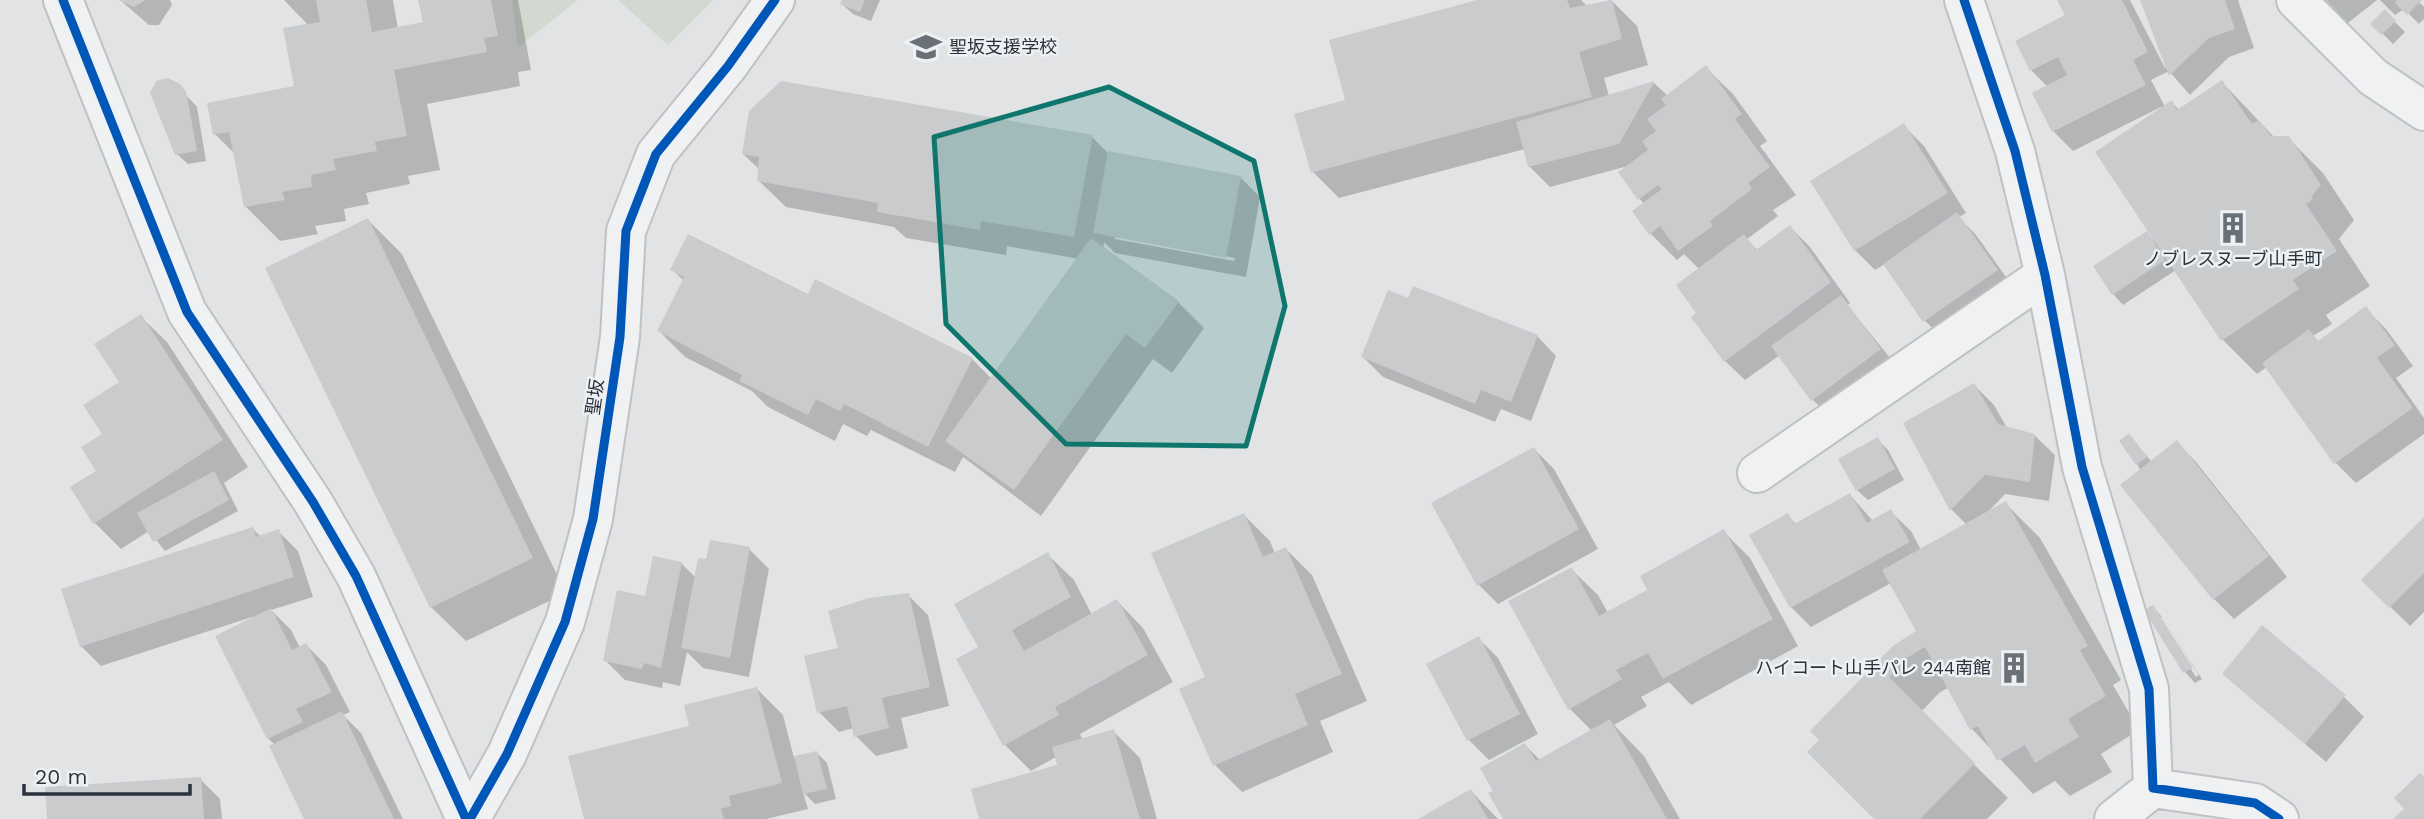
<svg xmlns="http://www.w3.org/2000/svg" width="2424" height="819" font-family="'Work Sans','Noto Sans JP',sans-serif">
  <rect width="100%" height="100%" fill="#e1e3e5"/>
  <path fill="#d2d9d1" d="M512,0H578L518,47Z
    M618,0H713L668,45Z"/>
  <path fill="#0003" fill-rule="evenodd" d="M120,0H170L172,5L159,25H149Z
    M284,0H393L398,29L425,24L420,0H518L531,70L518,72L520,86L427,104L440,170L408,176L410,184L366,193L369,204L344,209L346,221L315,226L318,234L280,241L245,206L235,154L215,134L296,88L309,26Z
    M844,0H880L871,21L853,14L842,4Z
    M1484,0H1581L1587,6L1611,0L1637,26L1648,65L1604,78L1609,96L1654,83L1668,96L1706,68L1733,94L1767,141L1760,146L1796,195L1773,210L1778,216L1747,239L1758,251L1790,227L1810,247L1850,303L1847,305L1900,370L1832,419L1813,400L1780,355L1745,380L1725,361L1698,313L1700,270L1684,254L1677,260L1651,234L1634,211L1644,204L1639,198L1628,166L1550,187L1530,167L1525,149L1339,198L1313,172L1348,101Z
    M2059,0H2130L2165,68L2167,67L2142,0H2238L2254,48L2229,57L2190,95L2169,71L2151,80L2165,107L2172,102L2179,110L2222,82L2275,138H2288L2323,173L2354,220L2339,239L2370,286L2326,315L2332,324L2313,336L2319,342L2366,309L2386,329L2413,366L2396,378L2424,418V434L2356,483L2336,463L2267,367L2257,374L2223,340L2176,270L2123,305L2113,294L2147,233L2155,242L2162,109L2161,107L2073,151L2053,131L2048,87L2031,70L2067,16Z
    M2326,0H2377L2348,23Z
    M2380,0H2417L2424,7V19L2419,24L2404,9L2395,15Z
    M2385,12L2405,32L2393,44L2373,24Z
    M175,83L197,107L206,161L188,164L177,154Z
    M1904,126L1924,146L1966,213L1959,217L1976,235L2016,291L1945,340L1925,321L1885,264L1875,270L1855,250Z
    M1092,137L1108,153L1240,177L1260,197L1246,277L1115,253L1104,242L1103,249L1178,302L1204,328L1172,373L1153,359L1041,516L963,457L955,472L871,430L867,436L843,424L835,441L768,407L752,391L685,357L659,331L684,281L673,270L808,296L972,359L992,379L1079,259L1007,246L1006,255L906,238L894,227L786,207L759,181L760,170L743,154ZM1115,236L1235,258L1234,261L1115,239Z
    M368,220L402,254L566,593L466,641L431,607Z
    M140,316L167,342L248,467L224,483L238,511L165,551L149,531L121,549L95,523L105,434Z
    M1537,336L1556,356L1531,421L1501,409L1495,422L1383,377L1363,357Z
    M1974,385L1994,405L2007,428L2034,435L2055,455L2049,501L2005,494L1987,513L2006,504L2040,538L2121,680L2113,685L2139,730L2101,754L2112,772L2070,796L2055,781L2033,794L1972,729L1949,687L1939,693L1921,712L2008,798L1987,819H1876L1809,752L1918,631L1891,583L1811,627L1791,607L1751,535L1787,515L1797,525L1850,495L1873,521L1891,512L1911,531L1921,550L1967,525L1952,510L1906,424Z
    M2129,436L2152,462L2177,443L2196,462L2287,577L2234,619L2214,599L2137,464Z
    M1877,439L1888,450L1904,480L1868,500L1857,490Z
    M1534,449L1554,469L1598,549L1498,604L1478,584Z
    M1244,515L1270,541L1275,554L1286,549L1312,575L1367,701L1320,721L1333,752L1242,792L1215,765L1207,678Z
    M2424,520V612L2410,626L2363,580Z
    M253,529L261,537L278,531L298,551L313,597L271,610L291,630L300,648L306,645L326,665L350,712L343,715L361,733L403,819H306L275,745L268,738L252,617L101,666L81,646Z
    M1723,531L1750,558L1798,646L1691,705L1669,682L1641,697L1647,706L1614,725L1644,756L1680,819H1504L1496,791L1525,745L1540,760L1592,731L1569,708L1571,569L1598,595L1608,613L1649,590Z
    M749,549L769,569L749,677L703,668L687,652L680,686L663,682L662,688L625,680L605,660L646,598L681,563L696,578L707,561Z
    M1047,554L1074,580L1092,615L1117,601L1143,628L1173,682L1080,734L1083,740L1113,731L1140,758L1157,819H981L1059,766L1056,757L1031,771L1005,745L980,648Z
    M908,595L928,615L949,706L901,718L908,748L876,756L856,736L854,728L839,732L819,712Z
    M2153,607L2162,617H2158L2196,677L2199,675L2163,617L2202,679L2195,683L2185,672L2146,611Z
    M1478,638L1498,658L1538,734L1489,760L1469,740L1429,664Z
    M2224,674L2344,697L2364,717L2326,762Z
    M757,689L783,715L794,758L817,753L827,763L836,799L815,804L803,792L808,809L766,819H585L691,727Z
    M200,779L220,799L222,819H48Z
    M1471,791L1498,819H1422Z"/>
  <path fill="#c9cbcd" d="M118,0H146L134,7Z
    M316,0H366L372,32L423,22L418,0H491L498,36L484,38L487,52L394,70L407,136L375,142L377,151L333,159L336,170L311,175L312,187L282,192L285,200L244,207L229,132L213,135L207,103L294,86L283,28L320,22Z
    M842,0H865L860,12L840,4Z
    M1477,0H1567L1570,8L1612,0L1622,39L1579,52L1592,97L1311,173L1294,114L1345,100L1329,40Z
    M2057,0H2122L2148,52L2133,60L2146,85L2052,132L2032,93L2067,75L2058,57L2030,71L2015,41L2065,15Z
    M2140,0H2225L2235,29L2209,38L2169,76Z
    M2397,0H2422L2407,15L2395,3Z
    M2385,9L2396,21L2381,35L2370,24Z
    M1706,65L1742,114L1735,119L1770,167L1748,183L1752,189L1710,221L1713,226L1678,251L1660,226L1649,235L1632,211L1662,189L1658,185L1638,200L1618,172L1648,150L1642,141L1656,131L1647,119L1666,105L1661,99Z
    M168,78L180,84L186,91L197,151L175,155L150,93L156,81Z
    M2222,80L2252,124L2259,120L2271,136H2289L2321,185L2311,197L2313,199L2306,204L2337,251L2293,280L2299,289L2221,341L2095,152L2172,100L2177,110Z
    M781,81L1093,135L1074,237L981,221L980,230L877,212L878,203L757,181L759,157L742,154L749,111Z
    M1655,81L1619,144L1528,167L1516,122Z
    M1904,123L1948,193L1854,251L1810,181Z
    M1108,151L1241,176L1226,258L1093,233Z
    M1957,212L1998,270L1923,322L1883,264Z
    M368,218L533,558L430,608L265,268Z
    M1790,225L1831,282L1724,362L1691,317L1696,313L1676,285L1744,234L1756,250Z
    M2147,231L2165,260L2112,295L2093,266Z
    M688,234L808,294L815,279L973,358L928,447L844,404L840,411L816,399L808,415L739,381L742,375L657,331L684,277L670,270Z
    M1091,238L1179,301L1145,348L1126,334L1014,490L945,441Z
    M1413,286L1538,335L1511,402L1481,390L1475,404L1361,357L1388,290L1408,298Z
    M1841,295L1881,349L1811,401L1771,346Z
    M2366,306L2395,345L2377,358L2413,408L2334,464L2262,363L2309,329L2318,341Z
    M141,314L223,440L93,524L70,487L96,471L81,447L102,434L83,405L119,382L94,344Z
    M1974,383L1998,424L2035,434L2030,482L1985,475L1950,511L1903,423Z
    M2129,433L2147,457L2136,465L2119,441Z
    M1878,437L1895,469L1856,491L1838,459Z
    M2177,440L2269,556L2213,600L2120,485Z
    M1534,447L1579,529L1477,586L1431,503Z
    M214,471L229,500L153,542L137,513Z
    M1850,493L1867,523L1891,509L1910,542L1790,608L1749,535L1788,513L1794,524Z
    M2006,501L2088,646L2080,650L2106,696L2068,719L2079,737L2035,763L2025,745L1997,761L1978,726L1970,730L1925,647L1905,659L1889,677L1975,763L1920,819H1874L1807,752L1819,740L1810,731L1894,645L1916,631L1882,570Z
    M1244,513L1263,557L1286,547L1342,674L1295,694L1308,725L1213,766L1179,689L1205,677L1151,553Z
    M2424,517V573L2389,608L2361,580Z
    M253,527L256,537L279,529L294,577L80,647L61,589Z
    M1724,529L1773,619L1663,679L1648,653L1616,670L1622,679L1568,710L1508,601L1572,567L1599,616L1647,590L1640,576Z
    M710,540L750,547L730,658L681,648L698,558L706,559Z
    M1048,552L1071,597L1012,630L1024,651L1117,599L1148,655L1055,707L1059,715L1003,746L956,659L978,647L954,604Z
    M653,556L682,562L661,668L644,663L642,669L603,661L617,590L645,596Z
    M909,593L930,687L882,698L889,728L854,737L847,706L817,713L804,656L838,648L828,611L869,598Z
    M2153,605L2193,668L2183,673L2144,610Z
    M271,608L292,650L306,643L332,692L296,709L303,722L267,739L215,636Z
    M2262,625L2346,695L2305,744L2222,674Z
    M1479,636L1520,714L1467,741L1426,664Z
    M757,687L782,783L729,796L731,806L721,809L724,819H584L568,756L689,726L684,705Z
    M342,711L394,819H304L269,746Z
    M1610,719L1667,819H1503L1488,793L1493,791L1480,768L1525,743L1536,761Z
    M1114,729L1140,819H979L971,789L1057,765L1052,747Z
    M817,751L827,789L803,794L794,756Z
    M2420,773L2424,776V819H2393L2404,809L2394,798Z
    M201,777L204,819H47L45,787Z
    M1471,789L1488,819H1418Z"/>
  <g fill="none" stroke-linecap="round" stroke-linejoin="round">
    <defs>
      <path id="street" d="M63,0L187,312L313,502L356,576L466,819
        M1964,0L2015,151L2045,275L2082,467L2149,689L2153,788L2255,803L2279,819
        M2296,0L2373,77L2424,111
        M1757,473L2045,275
        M470,819L507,754L565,622L593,519L620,337L626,231L656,154L728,66L775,0
        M2114,819L2153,788"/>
    </defs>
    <use href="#street" stroke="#bfc1c3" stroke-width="42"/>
    <use href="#street" stroke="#eff1f2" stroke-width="38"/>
    <defs>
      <path id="cycleway" d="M63,0L187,312L313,502L356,576L466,819
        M1964,0L2015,151L2045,275L2082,467L2149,689L2153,788L2255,803L2279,819
        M470,819L507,754L565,622L593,519L620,337L626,231L656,154L728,66L775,0"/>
    </defs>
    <use href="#cycleway" stroke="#eef1f4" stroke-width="13"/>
    <use href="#cycleway" stroke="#0057b8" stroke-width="9"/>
  </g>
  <path fill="#0f766e" fill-opacity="0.2" stroke="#0f766e" stroke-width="5" stroke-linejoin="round" d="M1109,87L1254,161L1285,306L1246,446L1066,444L946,324L934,137Z"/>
  <defs>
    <symbol id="school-bare" viewBox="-9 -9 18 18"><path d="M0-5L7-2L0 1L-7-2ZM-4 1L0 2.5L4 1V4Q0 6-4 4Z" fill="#6a7077" stroke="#eef1f4" stroke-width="2.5" paint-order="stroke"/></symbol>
    <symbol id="building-bare" viewBox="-9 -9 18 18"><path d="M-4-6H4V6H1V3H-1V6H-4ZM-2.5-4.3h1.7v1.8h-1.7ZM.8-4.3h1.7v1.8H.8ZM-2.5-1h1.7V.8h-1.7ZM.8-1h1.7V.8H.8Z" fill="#6a7077" stroke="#eef1f4" stroke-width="2.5" paint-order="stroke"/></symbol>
  </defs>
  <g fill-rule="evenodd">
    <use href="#school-bare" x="904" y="25" width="44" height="44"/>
    <use href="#building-bare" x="2211" y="206" width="44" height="44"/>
    <use href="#building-bare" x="1992" y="646" width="44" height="44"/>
  </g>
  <g text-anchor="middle" stroke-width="5" stroke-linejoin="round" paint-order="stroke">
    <g font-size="18" fill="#2a323c" stroke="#eef1f4" text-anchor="start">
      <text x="949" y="53">聖坂支援学校</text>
      <text x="2233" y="265" text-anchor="middle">ノブレスヌーブ山手町</text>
      <text x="1991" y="674" text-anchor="end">ハイコート山手パレ 244南館</text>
    </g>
    <g font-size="18" fill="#2a323c" stroke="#eef1f4">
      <text transform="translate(595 397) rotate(-82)" y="6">聖坂</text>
    </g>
  </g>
  <path d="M24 784v10h166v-10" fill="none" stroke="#2a323c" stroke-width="3.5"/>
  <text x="35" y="784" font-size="21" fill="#2a323c" stroke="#eef1f4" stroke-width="5" paint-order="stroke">20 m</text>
</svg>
